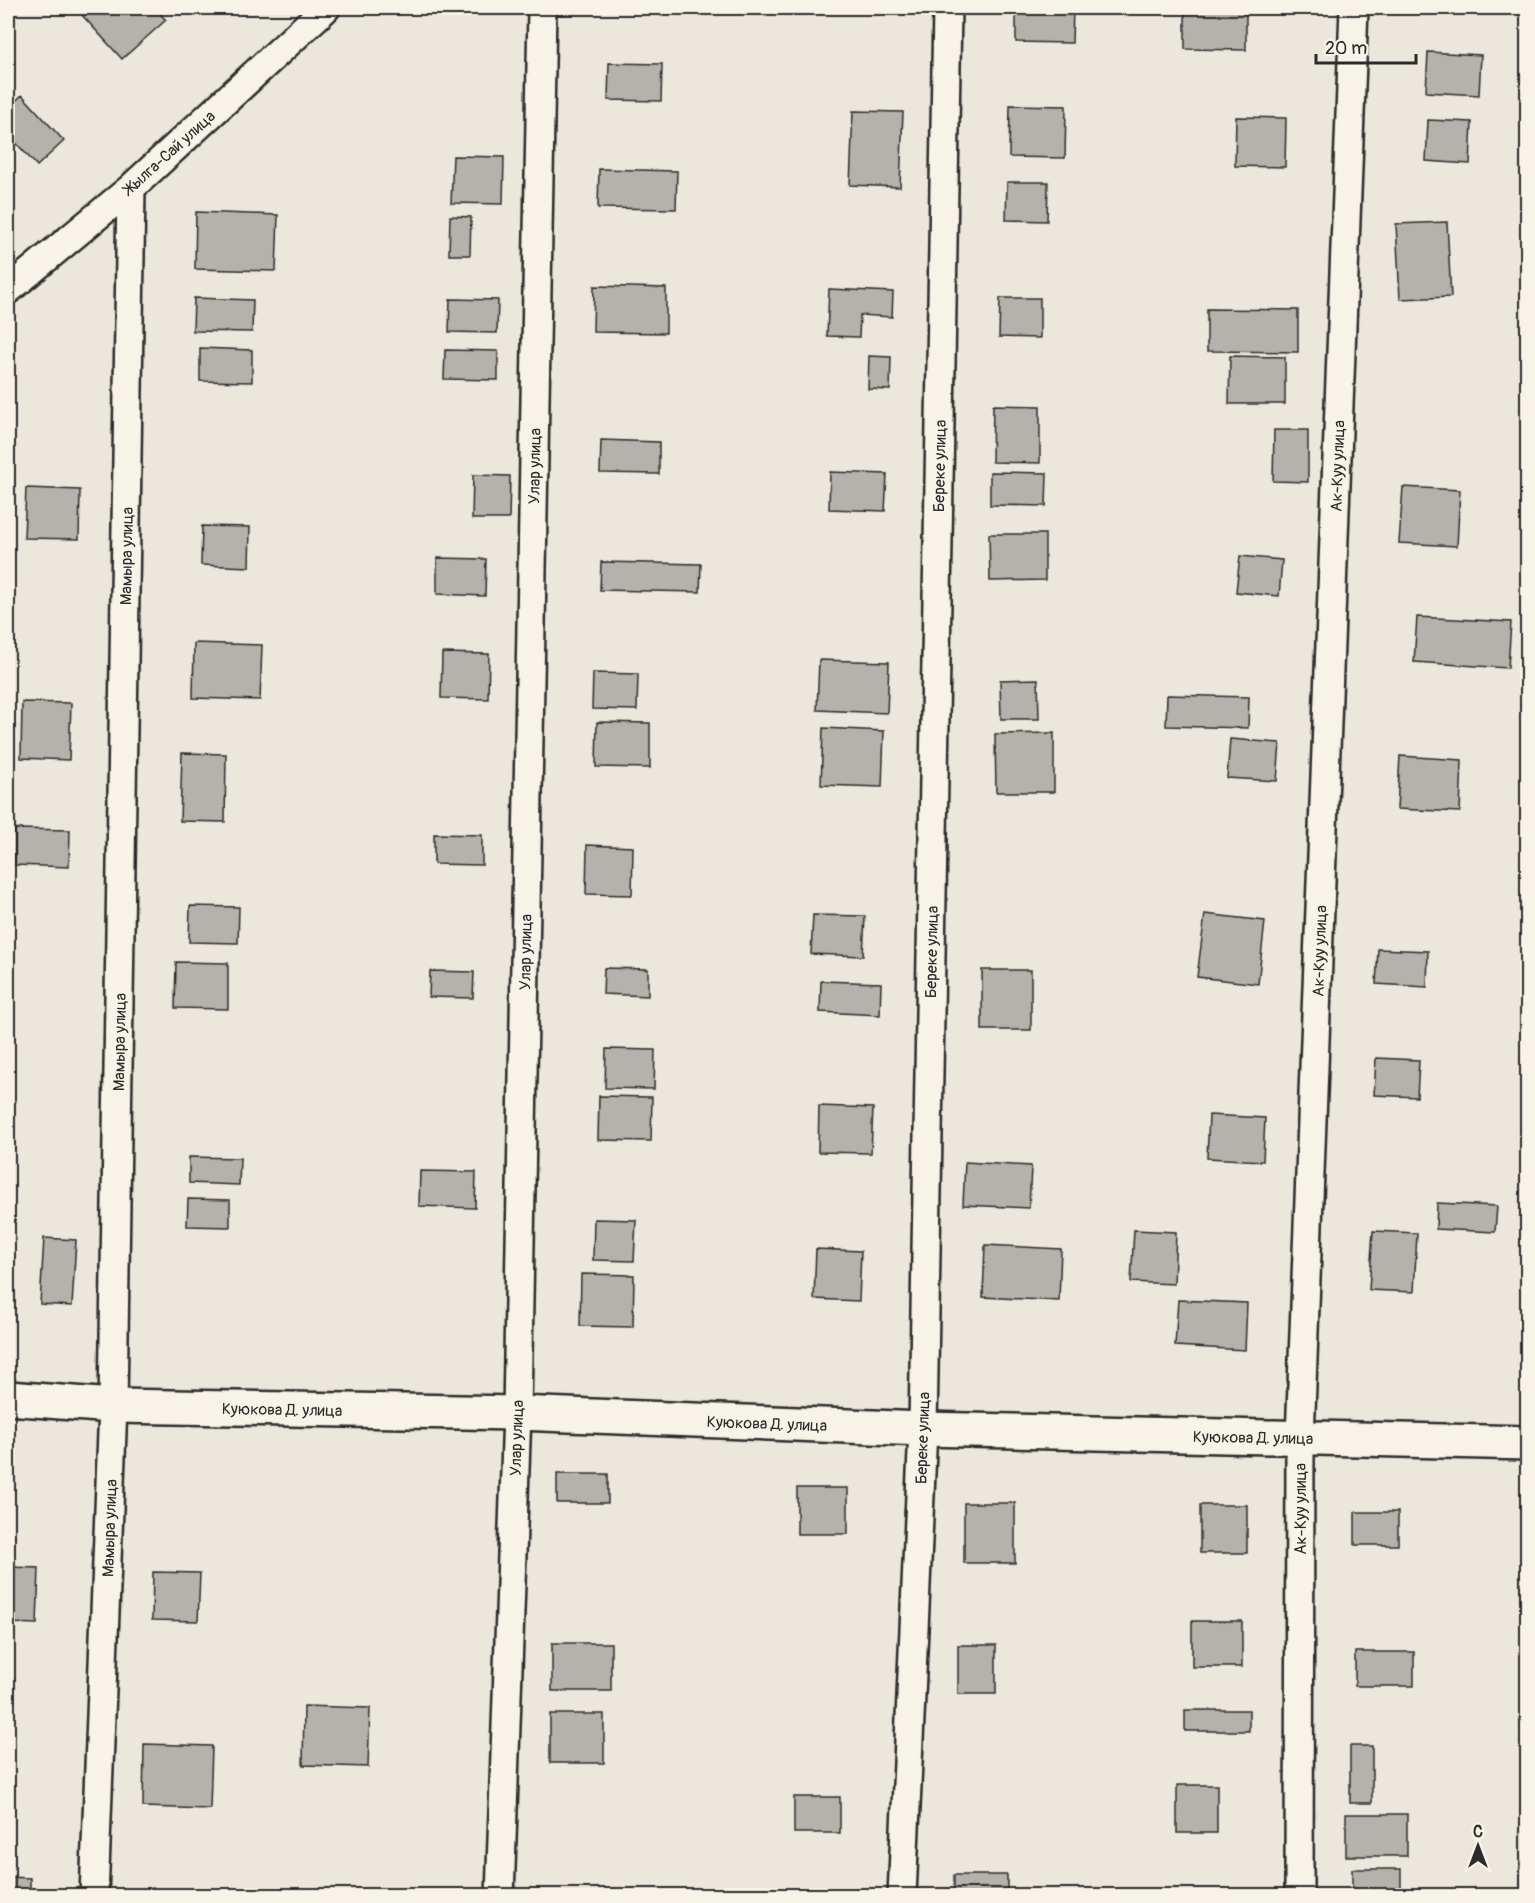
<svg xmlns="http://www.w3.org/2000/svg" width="1535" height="1903" font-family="Pangolin,sans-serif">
  <rect width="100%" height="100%" fill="#ebe7dd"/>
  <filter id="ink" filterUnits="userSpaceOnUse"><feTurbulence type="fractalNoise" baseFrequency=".0167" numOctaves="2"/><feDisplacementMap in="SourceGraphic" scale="12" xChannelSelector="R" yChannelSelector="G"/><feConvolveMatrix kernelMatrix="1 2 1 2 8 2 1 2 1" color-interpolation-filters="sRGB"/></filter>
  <g filter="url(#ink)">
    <path fill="#b5b2ab" stroke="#2b2b2b" stroke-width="1.5" d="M90,8H154L166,20L122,59L82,15Z
      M478,8H520V11L478,10Z
      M1016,8H1073L1072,43L1016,42Z
      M1185,8H1246V50L1185,49Z
      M1428,52L1481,55L1479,95L1426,92Z
      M609,63L662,64L661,101L608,100Z
      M22,95L64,141L37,166L8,134V108Z
      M1010,105L1066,106L1065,158L1009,157Z
      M853,111L903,112L900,187L850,185Z
      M1236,117L1286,118L1285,167L1235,166Z
      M1428,120L1472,122L1470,164L1426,161Z
      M453,156L504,157L503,204L451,203Z
      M599,169L677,171L676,209L598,208Z
      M1007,182H1048L1047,221L1006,220Z
      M196,212L278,215L276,271L195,269Z
      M450,216L471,217L470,255H449Z
      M1447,222L1451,297L1400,299L1396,224Z
      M594,286L666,288V333L593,332Z
      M829,289L893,292L892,317L860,315L859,337L827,336Z
      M194,298L253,300L252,332L193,331Z
      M1000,298H1040V338L999,337Z
      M450,299L498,300L497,333L449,332Z
      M1207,309L1298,310V352L1207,351Z
      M200,348L252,350V382L200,381Z
      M445,350L498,351V380L444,379Z
      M869,356L891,357L890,390L868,389Z
      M1230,356L1285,357V404H1229Z
      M993,405L1040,406V463L992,462Z
      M1274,430H1308V482L1273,481Z
      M601,440L659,442V474L600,473Z
      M830,472L887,474L885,511L829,509Z
      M990,472L1047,473L1046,506L990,505Z
      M473,475L510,476L509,519H472Z
      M1403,487L1460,490L1457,546L1399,543Z
      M26,488L80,490L79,539L24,538Z
      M202,526L250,527L249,567L201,565Z
      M989,534H1045V580L990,581Z
      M1240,556L1282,560L1279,596L1236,592Z
      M437,558L486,559L485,596L437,594Z
      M601,562L701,564L700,592L600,590Z
      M1417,617L1511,622L1508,668L1414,662Z
      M194,643L262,645L260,700L193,698Z
      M442,653L489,654L488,699L441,698Z
      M819,660L889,662L887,713L817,710Z
      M593,673L638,674L637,710L592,709Z
      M1038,679L1039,719H1001L1000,680Z
      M1167,695L1249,697L1248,728L1166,726Z
      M22,702L71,703L69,760L21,758Z
      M597,722L650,723V768L596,767Z
      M823,728L884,731L882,787L821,785Z
      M1054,733V792H996L995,734Z
      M1230,739L1280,743L1277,781L1227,778Z
      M182,753L226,754L225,822L180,821Z
      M1400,756L1462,760L1460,812L1397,809Z
      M15,829L70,830L69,867L15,865Z
      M434,834L482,835V865L434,864Z
      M587,845L633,847L632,895L586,894Z
      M190,906L239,907L238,943L189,942Z
      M1205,914L1265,921L1258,984L1197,977Z
      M813,915L865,916L863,956L811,954Z
      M1378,949L1428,951L1427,987L1376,984Z
      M176,962L228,963V1009L175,1008Z
      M604,968L648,969V996L603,994Z
      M982,970H1031V1030H982Z
      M430,971L474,972L473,998L429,997Z
      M821,981L881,983L880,1015L820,1012Z
      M606,1049L655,1050L654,1089L605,1088Z
      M1376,1058L1419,1060L1417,1097L1374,1095Z
      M599,1096L652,1097L651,1141L598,1140Z
      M819,1106L873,1108L871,1153L818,1152Z
      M1209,1115L1265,1118L1263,1161L1207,1158Z
      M189,1157L240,1158L239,1185L189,1183Z
      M965,1162L1031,1166L1029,1208L963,1205Z
      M420,1171L476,1172L475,1208L419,1206Z
      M188,1199L230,1200V1227L187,1226Z
      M1437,1203L1497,1206L1495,1232L1436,1229Z
      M594,1219L636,1220L634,1261L593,1260Z
      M1134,1230L1176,1232L1174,1284L1131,1282Z
      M1373,1231L1417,1233L1414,1292L1369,1290Z
      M44,1238L76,1240L72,1306L40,1304Z
      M985,1245L1061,1249L1059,1301L983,1297Z
      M816,1249L861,1251L859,1301L814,1299Z
      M581,1274L634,1275L633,1327L580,1326Z
      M1178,1300L1247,1303L1245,1350L1175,1346Z
      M557,1474H608V1503H557Z
      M797,1488H848V1534H797Z
      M964,1503H1015V1563H964Z
      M1200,1505H1247V1553H1200Z
      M1355,1512H1398V1545H1355Z
      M8,1567L39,1568L37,1624L8,1623Z
      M153,1572L200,1573L198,1621L152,1620Z
      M1192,1621H1242V1667H1192Z
      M552,1643H611V1691H552Z
      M958,1645H996V1694H958Z
      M1355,1652H1414V1686H1355Z
      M304,1706L370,1708L368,1767L303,1765Z
      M1185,1710H1249V1731H1185Z
      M550,1714H604V1763H550Z
      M144,1744L212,1746L210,1809L143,1807Z
      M1350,1746H1372V1803H1350Z
      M1177,1785H1217V1833H1177Z
      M794,1797H840V1833H794Z
      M1346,1814H1407V1856H1346Z
      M1352,1869H1401V1896H1352Z
      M954,1875H1007V1896H954Z
      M8,1877L30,1878V1896H8Z"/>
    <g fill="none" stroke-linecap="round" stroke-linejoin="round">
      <defs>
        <path id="minor" d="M8,290L131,188L326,8
          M94,1896L113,1406L131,188
          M500,1896L517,1413L542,8
          M902,1896L923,1429L947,8
          M1299,1896L1300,1438L1354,8"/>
        <path id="tertiary" d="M8,1398L113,1406L517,1413L923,1429L1528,1443"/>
      </defs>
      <use href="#minor" stroke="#2b2b2b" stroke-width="32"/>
      <use href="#tertiary" stroke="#2b2b2b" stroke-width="38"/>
      <use href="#minor" stroke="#f7f3e8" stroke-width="27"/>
      <use href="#tertiary" stroke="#f7f3e8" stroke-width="33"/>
    </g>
  </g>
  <g text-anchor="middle" stroke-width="4.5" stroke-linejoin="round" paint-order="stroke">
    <g font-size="16" fill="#2b2b2b" stroke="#f7f3e8">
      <text transform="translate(169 152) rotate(-42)" y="6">Жылга-Сай улица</text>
      <text transform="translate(534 466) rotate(-89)" y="6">Улар улица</text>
      <text transform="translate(939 466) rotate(-89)" y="6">Береке улица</text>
      <text transform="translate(1337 466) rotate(-88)" y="6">Ак-Куу улица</text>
      <text transform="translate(126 556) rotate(-89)" y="6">Мамыра улица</text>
      <text transform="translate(1319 951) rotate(-88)" y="6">Ак-Куу улица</text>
      <text transform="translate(525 952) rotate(-89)" y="6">Улар улица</text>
      <text transform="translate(931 952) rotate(-89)" y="6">Береке улица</text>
      <text transform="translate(119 1042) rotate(-89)" y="6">Мамыра улица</text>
      <text transform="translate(282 1409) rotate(1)" y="6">Куюкова Д. улица</text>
      <text transform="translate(767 1423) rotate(2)" y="6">Куюкова Д. улица</text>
      <text transform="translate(1253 1437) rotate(1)" y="6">Куюкова Д. улица</text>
      <text transform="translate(516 1438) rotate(-88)" y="6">Улар улица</text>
      <text transform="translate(922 1438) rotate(-88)" y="6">Береке улица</text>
      <text transform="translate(1300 1509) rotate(-90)" y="6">Ак-Куу улица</text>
      <text transform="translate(109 1528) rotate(-88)" y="6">Мамыра улица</text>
    </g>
  </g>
  <rect width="1535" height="1903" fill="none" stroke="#f7f3e8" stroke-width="30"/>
  <rect x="15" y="15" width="1505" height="1873" fill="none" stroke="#2b2b2b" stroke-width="2" filter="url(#ink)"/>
  <g transform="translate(1478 1846)" stroke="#f7f3e8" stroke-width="4.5" paint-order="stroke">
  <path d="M0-4.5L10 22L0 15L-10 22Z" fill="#2b2b2b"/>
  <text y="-9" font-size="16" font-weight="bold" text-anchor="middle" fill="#2b2b2b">С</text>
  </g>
  <path d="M1316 54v9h100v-9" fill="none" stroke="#2b2b2b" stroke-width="3"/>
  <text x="1325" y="54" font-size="18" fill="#2b2b2b" stroke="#f7f3e8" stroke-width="4.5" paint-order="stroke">20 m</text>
</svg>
